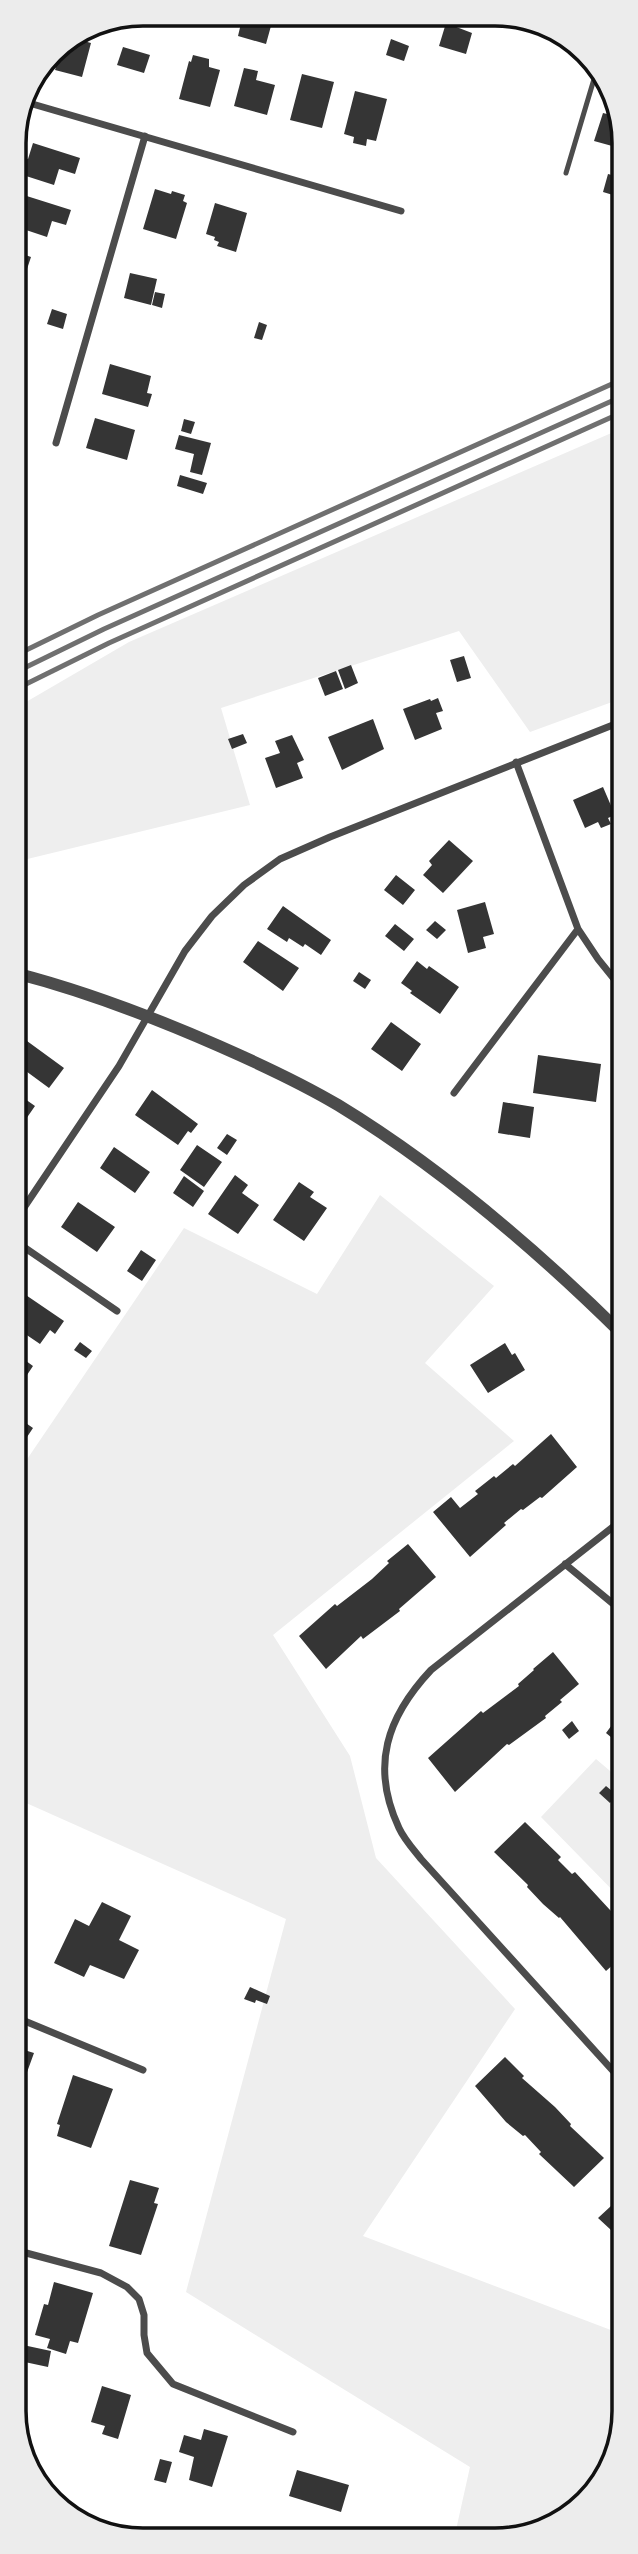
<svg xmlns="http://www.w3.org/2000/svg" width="638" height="2554" font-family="'Libre Baskerville',serif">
  <rect width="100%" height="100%" fill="#fff"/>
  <path fill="#eee" d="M623,428V698L530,732L459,631L221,708L250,805L15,862L14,709L129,642Z
    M380,1195L494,1286L425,1363L514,1441L273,1635L350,1756L376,1858L515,2009L363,2236L624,2335V2419L592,2496L512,2539H454L470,2467L186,2292L286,1919L15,1798V1477L184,1228L317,1294Z
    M596,1759L623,1782L624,1902L541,1817Z"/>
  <path fill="#353535" d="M243,15H274L266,44L238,36Z
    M446,23L472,33L466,54L439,46Z
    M73,38L91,43L82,77L55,70L56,67L48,65L52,52L58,47L62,48L63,45Z
    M391,39L409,46L404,61L386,55Z
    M123,47L150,55L144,73L117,65Z
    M193,55L209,59V67L220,70L210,107L179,99L189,61L191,62Z
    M244,68L258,71L256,80L275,85L267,115L234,106Z
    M302,74L334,82L322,128L290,120Z
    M355,91L387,99L376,141L367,139L366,146L353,143L354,137L344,134Z
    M603,113L619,117L623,126V149L594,141Z
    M33,143L80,158L75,174L59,169L54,185L26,176L27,173L21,171L24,158L28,159Z
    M608,174L623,178V198L603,192Z
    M155,189L171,194L172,191L185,195L183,201L187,203L176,239L143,229Z
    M14,192L71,210L66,225L52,221L47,237L14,226Z
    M215,203L247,213L236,252L217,246L219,242L214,240L215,237L206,234Z
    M14,251L31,257L21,287L14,285Z
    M130,273L157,279L151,305L124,298Z
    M155,292L165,294L162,308L152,305Z
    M52,309L67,314L63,329L47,324Z
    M259,322L267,325L262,340L254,338Z
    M110,364L151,376L147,393L152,394L148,407L102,394Z
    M95,418L135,430L127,460L86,448Z
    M184,419L195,422L191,434L181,431Z
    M179,435L211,443L202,475L190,472L194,454L175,449Z
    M180,475L207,483L203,494L177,486Z
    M464,656L471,678L457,682L450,660Z
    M351,665L358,683L345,689L338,670Z
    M336,671L343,689L325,696L318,678Z
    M438,698L443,711L436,713L442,729L415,740L403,709L430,699L431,701Z
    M373,719L384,749L342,770L328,737Z
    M243,734L247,743L232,749L228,739Z
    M292,735L304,760L297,763L303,778L276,788L265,758L280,753L275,741Z
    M603,787L615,815L608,818L611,824L601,828L598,822L585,828L573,800Z
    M449,840L473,861L443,893L423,875L432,865L429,861Z
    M396,875L415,890L403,905L384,890Z
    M485,902L494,934L483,937L486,948L468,953L457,910Z
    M283,906L331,940L321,955L305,944L303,947L289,938L287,942L267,929Z
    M435,921L446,930L437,939L426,930Z
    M395,924L414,939L404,951L385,936Z
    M258,941L299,968L283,991L243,962Z
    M417,961L427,969L429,966L459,987L440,1014L410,993L412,991L401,983Z
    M359,972L371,980L365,989L353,981Z
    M391,1022L421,1044L402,1071L371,1049Z
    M27,1041L64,1068L49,1088L15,1063V1047L20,1050Z
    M538,1055L601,1064L596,1102L533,1093Z
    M152,1090L198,1124L191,1133L188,1131L178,1145L135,1115Z
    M15,1092L35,1106L17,1132L15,1131Z
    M503,1102L534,1107L530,1138L498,1133Z
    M623,1105V1129L612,1123Z
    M227,1134L237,1140L227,1155L217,1148Z
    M197,1145L222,1162L204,1187L180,1170Z
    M114,1147L150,1172L135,1193L100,1168Z
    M235,1175L248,1185L242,1193L259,1205L238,1234L208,1214Z
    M184,1176L204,1191L193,1207L173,1193Z
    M299,1182L314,1192L310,1197L327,1208L304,1241L273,1220Z
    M78,1202L115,1227L97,1252L61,1227Z
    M141,1250L156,1260L142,1281L127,1271Z
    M17,1289L64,1321L55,1334L50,1330L40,1344L15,1327V1293Z
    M80,1342L92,1351L86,1358L74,1350Z
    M505,1343L512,1355L515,1353L525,1370L488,1393L470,1365Z
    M15,1353L33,1366L15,1393Z
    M20,1419L33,1428L27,1437L15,1430Z
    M551,1434L577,1467L542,1498L540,1497L523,1510L521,1509L504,1523L506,1525L470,1557L433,1512L451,1497L460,1508L478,1494L475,1491L494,1476L496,1478L513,1464L515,1466Z
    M408,1544L436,1577L399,1609L400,1611L363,1639L361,1636L326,1669L299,1636L335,1604L337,1606L372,1579L389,1563L387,1561Z
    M553,1652L579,1684L560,1700L562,1702L545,1716L546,1718L509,1745L507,1744L455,1792L428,1758L481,1711L483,1713L519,1686L518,1684L534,1670L533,1669Z
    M623,1710V1747L606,1733Z
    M572,1721L579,1731L569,1739L562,1730Z
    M606,1786L617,1795L610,1803L599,1793Z
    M525,1822L561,1857L558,1860L572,1874L575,1872L622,1923L620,1925L624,1929V1955L606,1971L560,1917L559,1918L543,1904L527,1887L528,1885L494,1852Z
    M102,1902L131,1916L119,1940L139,1950L124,1979L90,1965L84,1977L54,1963L75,1919L89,1926Z
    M250,1987L270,1996L267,2004L256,2000L255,2003L244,1999Z
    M21,2049L34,2053L26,2075L15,2071Z
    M505,2057L524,2076L522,2078L555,2107L571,2124L570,2126L604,2158L574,2187L539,2154L541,2152L525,2135L523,2136L506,2122L475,2086Z
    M73,2075L113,2089L91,2148L57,2136L60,2125L57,2124Z
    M130,2180L159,2188L154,2203L158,2204L141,2255L109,2246Z
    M624,2194V2242L598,2218Z
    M54,2282L93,2293L78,2343L70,2341L66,2354L47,2348L50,2339L35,2335L44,2304L48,2305Z
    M23,2345L51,2351L48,2367L20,2361Z
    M102,2386L131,2395L118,2439L102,2434L105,2426L91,2422Z
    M204,2429L228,2436L212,2487L189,2480L194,2457L179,2452L184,2435L201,2440Z
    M160,2459L172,2462L166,2483L154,2480Z
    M297,2470L349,2485L341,2512L289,2496Z"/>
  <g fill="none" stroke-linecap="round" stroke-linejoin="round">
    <path stroke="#4c4c4c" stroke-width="5" d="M566,173L597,69"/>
    <path stroke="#4c4c4c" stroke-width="7" d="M29,103L401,211
      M56,443L145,136
      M516,762L578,929L598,959L623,990
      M454,1093L578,929
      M15,1221L119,1066L185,951L212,916L244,885L280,859L330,837L623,721
      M15,1241L117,1311
      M623,1519L431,1670C387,1717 370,1766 399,1828C404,1839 413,1849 421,1859L624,2083
      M565,1564L623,1612
      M15,2017L143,2070
      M15,2250L101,2273L127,2287L139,2299L144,2315V2335L147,2353L173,2384L293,2432"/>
    <path stroke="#4c4c4c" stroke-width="12" d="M15,973C85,991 153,1017 219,1046C260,1064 301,1083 338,1105C443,1169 536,1249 623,1335"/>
    <path stroke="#707070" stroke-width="5" d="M14,656L98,615L623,379
      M14,673L104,629L623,396
      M14,690L109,643L623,412"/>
  </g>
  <path d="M0 0H638V2554H0ZM143 26H495A117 117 0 0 1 612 143V2411A117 117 0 0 1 495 2528H143A117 117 0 0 1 26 2411V143A117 117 0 0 1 143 26Z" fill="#ececec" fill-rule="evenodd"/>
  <path fill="none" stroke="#111" stroke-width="3.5" d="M143 26H495A117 117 0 0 1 612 143V2411A117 117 0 0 1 495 2528H143A117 117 0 0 1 26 2411V143A117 117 0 0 1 143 26Z"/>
</svg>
